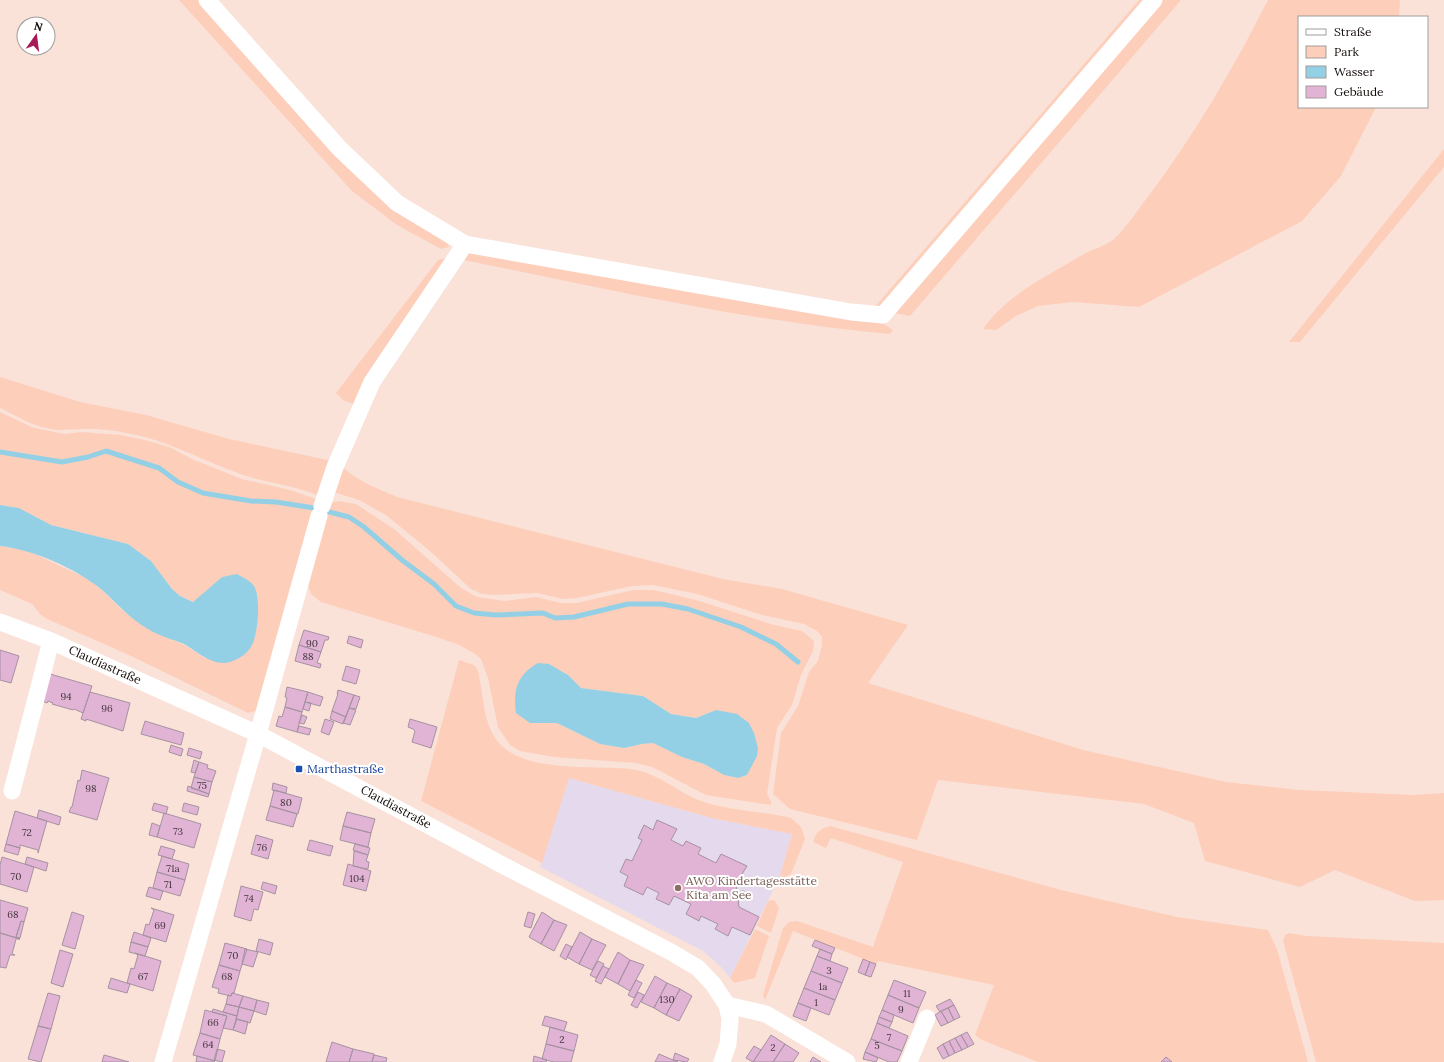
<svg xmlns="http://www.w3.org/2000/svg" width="1444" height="1062" font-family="Lora,serif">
  <rect width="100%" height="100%" fill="#fae2d8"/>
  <path fill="#e5d9ed" d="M569,778L712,818L792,834L780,876L730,978L721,967L703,951L540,867Z"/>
  <path fill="#fdceba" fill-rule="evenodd" d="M179,0H199L349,168L443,235L449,247L441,249L397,225L352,191Z
    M1139,0H1148L884,306L873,309Z
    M1163,0H1181L910,316L894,313Z
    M1268,0H1400L1399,17H1299V107H1376L1341,176L1302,221L1139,307L1073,302L1038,306L1016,316L996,330L983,329C1008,294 1047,276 1084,254C1093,249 1106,246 1114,239C1128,226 1138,209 1150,194C1195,134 1234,67 1268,0Z
    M1444,149V167L1300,342H1289Z
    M467,248L879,321L893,330L890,334C745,321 602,288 459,259Z
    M446,258L356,405L343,400L336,393L438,260Z
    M0,377L80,402L146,415L229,439L332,461L320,496C292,484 263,483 235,472C197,458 167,440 126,433C112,430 95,428 81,429C70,429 61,431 51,429C32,426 17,416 0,408Z
    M0,412L34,428L65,434L82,432L120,435L145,440L169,447L194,460L242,479L290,490L319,500L256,711L248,713L127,654L47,619L41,615L32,604L0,590V546L26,550L86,578L102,590L122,610L148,629L184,645L205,658L222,577L194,602L180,596L172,589L151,561L128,544L51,525L19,508L0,505Z
    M340,464C355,481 377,488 397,497L723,579L782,589L908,625L868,683L1083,750L1226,782L1299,790L1413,795L1444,793V900L1415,901L1335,870L1300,887L1205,861L1194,823L1144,804L938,780L917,840L790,809L773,794L781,733L798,706L809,672L818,661L822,645V637L817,631L804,624L762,615L697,594L653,585L632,586L577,598L563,599L537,593L494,595L482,594L471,589L431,552L386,515L359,500L337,493L330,498Z
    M339,501L356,504L394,529L461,588L477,597L504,601L536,597L561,603H577L633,590H654L696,600L774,625L802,631L814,641L813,651L801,675L792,705L777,728L767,794L771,801V805L706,795L652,767L636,763L554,757L520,751L510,745L498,727L488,678L481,659L475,654L457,644L430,635L321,602L311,594L306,580L323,518L331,503ZM549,664L568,675L581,688L643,696L671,714L696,718L716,710L749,723C762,748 756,752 747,775L737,778L724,775L704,764L682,757L653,743L642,744L624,748L600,744L557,723H530Z
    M459,660L474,665L477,668C484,692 482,727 501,745C530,773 593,765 630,769C657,772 677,792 701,801C728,811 762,811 791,818L801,827L805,839L791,874L785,877L780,876L792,834L712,818L569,778L542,863L421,801Z
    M830,826L1061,890L1177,917L1268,930L1277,949L1308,1062H1038L982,1040L975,1035L994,985L878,961L876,964L793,931L765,1000L763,995L783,928L789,922L797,921L873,947L903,862L831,838L826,848L813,842C816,832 820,829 830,826Z
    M774,900L779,908L771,933L757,926L768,901Z
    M755,929L769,936L755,978L734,983L730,978Z
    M1289,933L1307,936L1444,943V1062H1316L1283,941L1285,935Z"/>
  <path fill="#93d0e5" d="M0,505L19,508L51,525L128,544L151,561L172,589L180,596L193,602L222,577L237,574C242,577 251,581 254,586C261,597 258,634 252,645C248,654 235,662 225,663C210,664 196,651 184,644C172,639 159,636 148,629C130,619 117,603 102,590C77,569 32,549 0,546Z
    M538,663L549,664L568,675L581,688L643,696L671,714L696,718L716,710L737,714L749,723L754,733L758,748L757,756L747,775L738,778L724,775L704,764L682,757L653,743L642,744L624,748L600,744L557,723H530L516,713C513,690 517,675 538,663Z"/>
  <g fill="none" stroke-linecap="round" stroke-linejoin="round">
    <path stroke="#93d0e5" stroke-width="5" d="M0,452L62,462L88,457L106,451L159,468L178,482L203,493L251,501L276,502L314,508L349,517L364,527L402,560L434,584L456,606L474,613L496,615L543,613L555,618L574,617L628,604H662L688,609L741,627L776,644L798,662"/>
  </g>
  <path fill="#e1b4d6" stroke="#a592a1" d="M304,630L329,637L328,640H325L321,652L299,645Z
    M349,636L363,640L361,648L347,643Z
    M299,645L321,652L317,663L321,664L320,668L295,661Z
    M0,650L19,656L11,683L0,680Z
    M346,666L360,670L356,684L342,680Z
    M50,674L92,686L83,713L74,709L73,710L52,704L53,703L48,701L47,703L42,701Z
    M287,687L308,692L302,712L285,707L287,698L285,697Z
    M338,690L354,695L346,717L332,711L338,694H337Z
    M90,692L130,703L123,731L86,719V721L81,719Z
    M308,692L323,697L320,706L305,702Z
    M354,695L360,697L356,709L349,708Z
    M305,702L311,703L309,711L303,709Z
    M285,707L302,712L297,732L276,726L279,716L282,717Z
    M349,708L356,710L350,725L343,723Z
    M332,711L346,717L343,724L330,719Z
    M302,715L307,717L304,724L299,723Z
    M325,719L334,722L329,735L321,732Z
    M410,719L437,727L431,748L412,742L415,731L413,729L408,727Z
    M145,721L184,733L181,745L141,734Z
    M299,726L311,729L309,735L297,732Z
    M171,745L183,749L181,756L169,752Z
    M189,748L202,752L200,759L187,755Z
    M194,760L199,762L195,773L191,772Z
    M199,762L208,765L207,768L216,771L212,782L194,777Z
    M82,770L109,778L97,820L69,812L71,807H72L78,780L80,781Z
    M194,777L212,782L209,794L191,788Z
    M273,783L287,787L286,793L272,790Z
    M188,786L209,794L208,797L187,791Z
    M274,790L302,798L298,814L270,806Z
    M154,803L168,807L166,814L152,810Z
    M184,803L199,807L197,815L182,811Z
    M270,806L297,814L293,827L266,820Z
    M39,810L61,817L59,825L37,818Z
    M15,811L47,821L38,853V850L20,845V848L6,844Z
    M347,812L375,819L371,833L343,826Z
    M164,813L201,824L194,848L157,837Z
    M657,820L677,829L671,840L683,846L686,841L701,848L698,854L716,863L721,854L747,866L736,884L737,892L744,891L745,898L738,899L739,907L759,917L750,935L732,927L728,936L715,929L718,924L701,916L699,921L686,914L691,904L674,896L669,905L656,899L659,893L647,887L643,895L624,886L628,876L620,872L626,859L632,861L642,840L638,838L644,825L653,830Z
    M152,823L160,826L157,837L149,835Z
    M343,826L371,833L368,847L340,840Z
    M256,835L273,840L268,859L251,854Z
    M310,840L333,846L330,856L307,850Z
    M6,844L20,848L18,855L4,851Z
    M355,844L370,848L368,855L353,850Z
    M161,846L175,850L172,859L158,855Z
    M354,851L368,855L366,861L369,862L368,869L353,866Z
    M162,856L189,864L185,880L157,872Z
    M2,857L34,867L27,892L0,884V865Z
    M27,857L48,863L46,871L25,864Z
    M348,864L371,871L366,891L343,885Z
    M157,872L185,880L180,896L153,888Z
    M263,882L277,886L275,894L261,889Z
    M241,886L263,892L258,910L254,909L251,921L234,916Z
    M149,887L163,891L160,900L146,896Z
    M0,900L28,908L24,922L21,921L16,937L20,939L0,933Z
    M151,908L174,915L166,942L143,935L146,924L149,925L154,910Z
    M72,912L84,916L75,949L62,945Z
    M528,912L535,914L531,928L524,926Z
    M542,912L554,920L541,944L529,937Z
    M554,920L567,925L554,951L541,944Z
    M21,921L24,922L20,938L16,937Z
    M134,932L151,938L148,947L131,942Z
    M580,932L592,939L579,964L567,957Z
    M0,933L20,939H16L12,954L15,955H10L6,968L0,967Z
    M259,939L273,943L270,955L256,951Z
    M592,939L606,945L592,970L579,964Z
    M815,940L835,948L832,954L812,946Z
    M131,942L148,947L145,956L129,952Z
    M225,943L247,949L240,971L219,965Z
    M566,944L572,947L566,960L560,956Z
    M245,949L258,952L253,967L242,964Z
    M820,949L832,954L830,961L817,956Z
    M60,950L73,954L63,987L51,983Z
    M618,952L630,960L618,984L605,977Z
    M135,953L161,961L153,991L127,983L131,968L134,969L138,955Z
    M817,956L848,968L842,983L811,971Z
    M863,959L870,962L865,975L858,972Z
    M630,960L644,965L630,991L618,984Z
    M598,961L604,964L596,978L590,975Z
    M870,962L876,964L871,977L865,975Z
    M219,965L240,971L234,993H232L231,996L218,993L219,989L212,987Z
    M603,966L609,969L601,984L595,981Z
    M811,971L842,983L835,1000L804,988Z
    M655,976L667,983L654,1008L641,1002Z
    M111,978L130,984L127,993L108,988Z
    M636,980L642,983L634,998L628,995Z
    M894,980L926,992L919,1008L888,995Z
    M667,983L680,989L666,1015L654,1008Z
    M804,988L835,1000L829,1015L798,1003Z
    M680,989L692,996L679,1021L666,1015Z
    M638,992L644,995L637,1008L631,1005Z
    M48,993L60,996L51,1029L38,1026Z
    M232,993L243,996L239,1007L226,1004L228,995L231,996Z
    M888,995L919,1008L913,1023L882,1010Z
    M243,996L257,1000L254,1011L239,1007Z
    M950,999L954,1005L940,1012L936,1006Z
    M257,1000L269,1003L266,1015L254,1011Z
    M798,1003L811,1008L806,1021L793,1016Z
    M226,1004L239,1007L237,1016L223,1012Z
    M954,1005L960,1017L954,1020L948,1008Z
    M239,1007L254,1011L250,1023L236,1019Z
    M948,1008L954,1020L948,1023L941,1011Z
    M213,1009L237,1016L233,1030L223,1028L227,1016L212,1012Z
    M205,1010L227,1016L220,1039L200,1033Z
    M882,1010L894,1015L892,1022L879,1017Z
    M941,1011L948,1023L941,1026L935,1015Z
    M545,1016L567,1022L564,1031L542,1025Z
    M879,1017L892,1022L889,1028L877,1023Z
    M237,1019L248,1022L245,1034L233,1030Z
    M877,1023L908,1036L902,1051L871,1039Z
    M38,1026L51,1029L41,1062L28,1059Z
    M550,1027L578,1035L574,1051L546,1044Z
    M967,1032L974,1044L968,1047L961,1035Z
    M200,1033L220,1039L215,1061L193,1055Z
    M771,1035L785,1044L773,1062H753Z
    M961,1035L968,1047L962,1050L955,1038Z
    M955,1038L962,1050L955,1053L949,1041Z
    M871,1039L902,1051L897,1062H889L865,1052Z
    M949,1041L955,1053L949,1056L943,1044Z
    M332,1042L353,1049L349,1062H326Z
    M546,1044L574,1051L571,1062H554L542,1059Z
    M785,1044L799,1053L793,1062H773Z
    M943,1044L949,1056L943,1059L937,1048Z
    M754,1046L761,1050L753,1062L746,1058Z
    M217,1049L225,1051L222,1062L214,1060Z
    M353,1049L374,1054L372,1062H349Z
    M865,1052L878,1058L876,1062L863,1059Z
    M675,1053L689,1059L687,1062L673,1060Z
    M659,1054L673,1060L678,1062H655Z
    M104,1055L129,1062H102Z
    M374,1055L387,1058L386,1062H372Z
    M197,1056L215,1061L214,1062H196Z
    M534,1056L547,1060L546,1062H533Z
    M813,1057L821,1062H810Z
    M1166,1057L1172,1062H1161Z"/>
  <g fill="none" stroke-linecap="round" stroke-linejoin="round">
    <path stroke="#fff" stroke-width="17" d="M207,0L340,149L397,203L465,244L851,312L883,315L1154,0
      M322,506L335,467L372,382L465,244
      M0,622L51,641L258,734L508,868L671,952L698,968L713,984L727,1005L730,1019L728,1044L722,1062
      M12,791L51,641
      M727,1005L766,1014L847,1062
      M163,1062L258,734L319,516
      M909,1062L927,1018"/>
  </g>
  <rect fill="#1a4fb4" stroke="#fff" stroke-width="1.5" x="295" y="765" width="8" height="8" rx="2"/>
  <circle fill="#8d6e63" stroke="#fff" stroke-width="1.5" cx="678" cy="888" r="4"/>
  <g text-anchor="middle" stroke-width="4" stroke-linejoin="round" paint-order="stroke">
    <g font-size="10" fill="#46353c">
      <text x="312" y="647">90</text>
      <text x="308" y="660">88</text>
      <text x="66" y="700">94</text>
      <text x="107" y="712">96</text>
      <text x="202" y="789">75</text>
      <text x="91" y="792">98</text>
      <text x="286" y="806">80</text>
      <text x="178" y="835">73</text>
      <text x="27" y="836">72</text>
      <text x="262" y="851">76</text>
      <text x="173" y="872">71a</text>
      <text x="16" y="880">70</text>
      <text x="357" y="882">104</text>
      <text x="168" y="888">71</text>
      <text x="249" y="902">74</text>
      <text x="13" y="918">68</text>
      <text x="160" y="929">69</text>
      <text x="233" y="959">70</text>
      <text x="829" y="974">3</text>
      <text x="143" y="980">67</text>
      <text x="227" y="980">68</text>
      <text x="823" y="990">1a</text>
      <text x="907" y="997">11</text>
      <text x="667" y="1003">130</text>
      <text x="816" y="1006">1</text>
      <text x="901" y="1013">9</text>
      <text x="213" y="1026">66</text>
      <text x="889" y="1041">7</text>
      <text x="562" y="1043">2</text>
      <text x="208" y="1048">64</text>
      <text x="877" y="1049">5</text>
      <text x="773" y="1051">2</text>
    </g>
    <g font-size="12" fill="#130b08" stroke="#fff">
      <text transform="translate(105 665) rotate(24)" y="4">Claudiastraße</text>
      <text transform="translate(396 807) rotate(28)" y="4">Claudiastraße</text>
    </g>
    <g font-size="12" fill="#164399" stroke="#fff" text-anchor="start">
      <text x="307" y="773">Marthastraße</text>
    </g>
    <g font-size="12" fill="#785e54" stroke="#fff" text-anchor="start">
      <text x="686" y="885">AWO Kindertagesstätte<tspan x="686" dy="14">Kita am See</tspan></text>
    </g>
  </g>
  <rect x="1298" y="16" width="130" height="92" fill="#ffffff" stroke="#a19d9c"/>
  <rect x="1306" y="29" width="20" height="6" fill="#ffffff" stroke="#a19d9c"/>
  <text x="1334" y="36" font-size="12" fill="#130b08">Straße</text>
  <rect x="1306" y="46" width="20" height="12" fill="#fdceba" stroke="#a19d9c"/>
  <text x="1334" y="56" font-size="12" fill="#130b08">Park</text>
  <rect x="1306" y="66" width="20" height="12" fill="#93d0e5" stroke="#a19d9c"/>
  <text x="1334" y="76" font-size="12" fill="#130b08">Wasser</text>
  <rect x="1306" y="86" width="20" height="12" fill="#e1b4d6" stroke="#a19d9c"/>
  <text x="1334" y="96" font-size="12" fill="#130b08">Gebäude</text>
  <g transform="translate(36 36) rotate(14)"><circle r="19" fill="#ffffff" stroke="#a19d9c"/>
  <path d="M0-3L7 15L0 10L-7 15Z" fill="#a81957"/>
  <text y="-6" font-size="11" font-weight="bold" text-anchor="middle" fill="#130b08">N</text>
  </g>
</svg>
